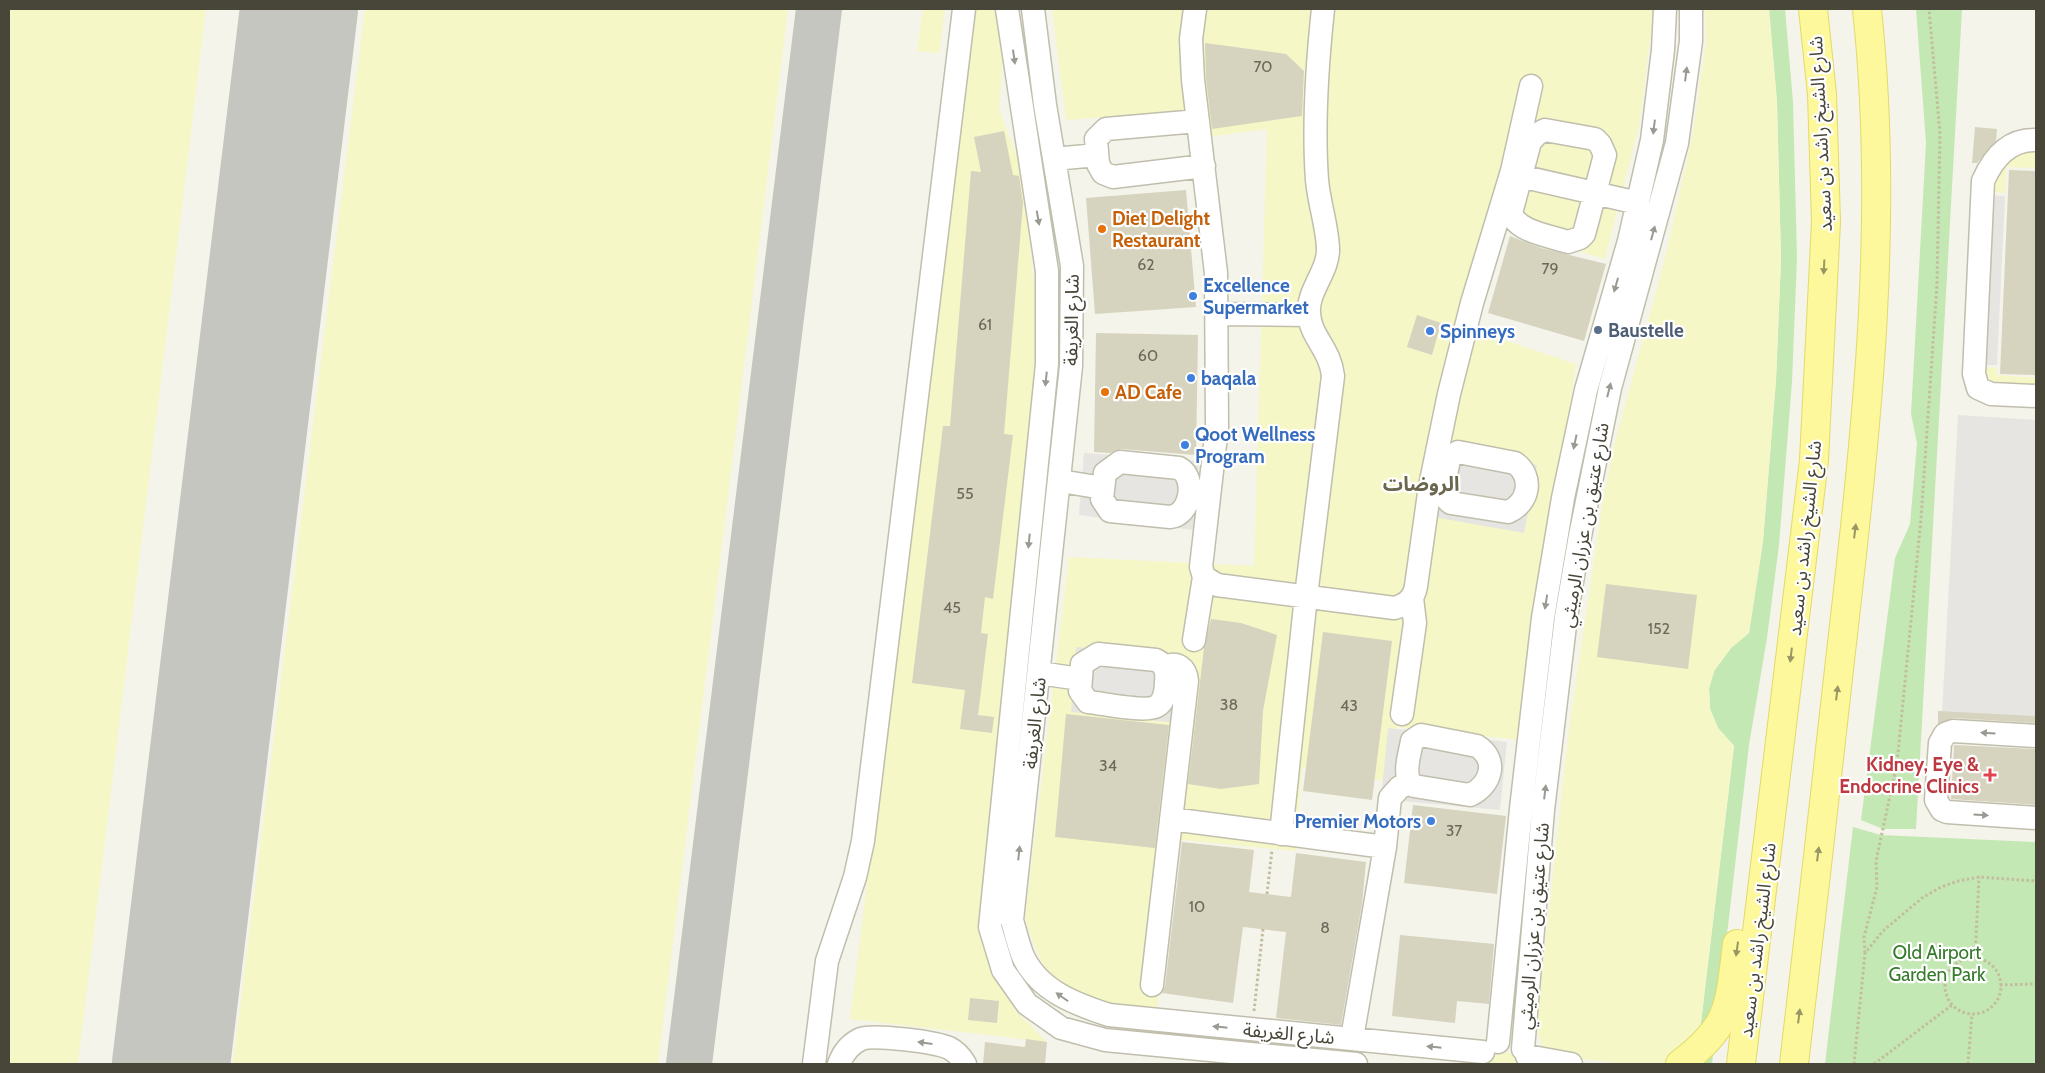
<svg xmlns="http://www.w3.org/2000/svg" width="2045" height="1073" font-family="Cabin,'Noto Sans Arabic',sans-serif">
  <rect width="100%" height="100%" fill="#f5f4ea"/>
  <path fill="#c4e8b4" d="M1769,9H1785L1793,102L1797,258L1792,382L1779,545L1767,638L1749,745L1712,1064H1696L1734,746L1718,728L1710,709L1709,689L1714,671L1731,648L1749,633L1763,541L1776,380L1781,259L1777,103Z
    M1916,9H1962L1916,829H1883L1861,820L1895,558L1910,524L1917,443L1911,414L1926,143Z
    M1853,827L1881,835L2036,842V1064H1825Z"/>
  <path fill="#f6f7c7" d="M9,9H206L78,1064H9Z
    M365,9H788L658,1064H233Z
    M923,9H945L939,53L917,51Z
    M976,9H999L1003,55L999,109L1021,168L1036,299L1038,355L992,969L1015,1010L1047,1042L850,1019Z
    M1052,9H1654L1639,126L1605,259L1506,230L1477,331L1576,364L1521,740L1396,727L1392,782L1302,768L1296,851L1173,839L1157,1009C1120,1007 1076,1004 1050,974C1037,958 1032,937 1025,918L1069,557L1254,566L1267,129L1192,139L1190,111L1066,120Z
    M1705,9H1769L1777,102L1781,259L1776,380L1763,541L1749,633L1731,648L1714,671L1709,689L1710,709L1718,728L1734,746L1696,1064H1625L1553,1055L1543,1047L1539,1037L1537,1018L1569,729L1603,498L1614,446L1666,254L1693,133L1706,43Z
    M2020,148L2035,149L2036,168L2006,167L2005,193L1989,192V177Z
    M1981,367L1997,368V375L2036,378V394L1980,390Z
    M1505,1052L1519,1055L1527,1064H1488L1497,1054Z"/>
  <path fill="#e6e5e1" d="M1987,195L2005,196L1997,365H1980Z
    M1958,415L2036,420V719L1942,714Z
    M1428,443L1537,465L1524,533L1417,514Z
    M1084,453L1199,461L1193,530L1079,515Z
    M1076,647L1184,656L1176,723L1071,712Z
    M1388,728L1507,742L1500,810L1381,799Z"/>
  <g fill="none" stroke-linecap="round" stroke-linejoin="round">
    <path stroke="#c6c6c1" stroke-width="46" d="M689,1064L819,9"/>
    <path stroke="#c6c6c1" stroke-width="118" d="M171,1064L299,9"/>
  </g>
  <path fill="#d6d3bf" d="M1205,43L1286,54L1304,71L1302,116L1212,129L1206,79Z
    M1975,127L1997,129L1996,141L1977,163H1972Z
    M1004,131L1013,175L1019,176L1023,203L1004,434L1013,435L993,599L985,597L981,633L988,634L978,715L994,717L992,733L960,729L965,690L912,683L943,426H950L971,171L981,172L974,137Z
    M2009,170L2036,171V375L2000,374Z
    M1186,190L1196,307L1095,314L1086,198Z
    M1510,236L1541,248L1606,264L1584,341L1488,313Z
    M1417,315L1441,323L1432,355L1407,347Z
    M1096,333L1198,335L1196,455L1121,449L1110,453L1094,452Z
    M1606,584L1697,595L1688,669L1597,657Z
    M1211,619L1241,623L1277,635L1263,711L1259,784L1221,789L1188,784L1204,648Z
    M1323,632L1392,641L1372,800L1303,791Z
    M1938,711L2036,716V723L1954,718L1938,724Z
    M1066,714L1169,725L1155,848L1055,837Z
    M1954,745L2036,749V805L1951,799Z
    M1413,805L1506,816L1497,894L1404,883Z
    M1182,842L1254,850L1249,892L1291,897L1296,853L1366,862L1362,904L1341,1025L1276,1018L1286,932L1243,927L1233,1003L1162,993L1165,986Z
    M1400,935L1494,944L1489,1004L1457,1001L1455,1023L1392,1016Z
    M970,998L999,1001L997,1023L968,1020Z
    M1026,1039L1047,1042L1045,1064H983L985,1042L1025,1047Z"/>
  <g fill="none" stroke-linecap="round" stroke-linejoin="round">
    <defs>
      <path id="minor" d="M1007,9L1047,271V364L990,927L1003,970L1027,1004L1061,1028L1105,1040L1356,1064
        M1033,9L1045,105L1072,266L1071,366L1012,920C1015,931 1018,943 1022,954C1037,990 1075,1004 1109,1015L1483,1052
        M1195,9L1191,39L1193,80L1216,273L1217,427L1201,567L1204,577L1217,585L1394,608C1406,605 1414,599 1416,586L1430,486L1449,394L1472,303L1512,171L1531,86
        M1198,121L1106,129L1096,139L1098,164L1103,173L1113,177L1204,166
        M1545,130L1595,139L1600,144L1605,155L1584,234L1580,238L1568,242C1551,236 1517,232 1511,213L1530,142L1537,134Z
        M2036,140C2009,139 1993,158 1983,181L1974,374L1978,388L1991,394L2036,396
        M1054,159L1097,155
        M1520,176L1638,203
        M1217,314L1309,315
        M1458,452L1515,463C1534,477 1529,503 1508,512L1451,503C1438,495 1448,471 1449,458Z
        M1120,462L1179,468C1197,478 1191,515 1170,517L1110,511L1102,499L1105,473Z
        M1060,481L1103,488
        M1194,640L1204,577
        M1098,654L1156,660C1166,665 1167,672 1166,682C1166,691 1164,702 1157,706C1146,713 1101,703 1088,702L1080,691L1082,664Z
        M1039,673L1080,679
        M1402,714L1415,623L1412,598
        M1421,735L1477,746C1499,760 1491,785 1470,795L1414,786C1401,777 1410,754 1412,741Z
        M2036,736L1953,731L1945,734L1940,743L1936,800L1942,810L1947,812L2036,818
        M1171,819L1385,847
        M1281,834L1306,596L1333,376C1330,348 1310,337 1309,313C1307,291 1329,271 1328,248C1327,225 1319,203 1317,180C1313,124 1317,65 1323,9
        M1152,985L1187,681C1186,668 1177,661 1165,667
        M1352,1038L1385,847L1390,798L1400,787L1410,783
        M1498,1042L1521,809L1543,618L1563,498L1586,390L1629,241L1652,140L1663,50L1665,9
        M1523,1049L1543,810L1566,617L1579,541L1610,388L1677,143L1691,41V9
        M1527,1056L1571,1064
        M814,1064L827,961L855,877L863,841L964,9
        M839,1064C843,1053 850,1044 861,1039C874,1034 936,1042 949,1048C957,1052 961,1057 965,1064"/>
      <path id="major" d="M1680,1064C1732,1025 1729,1005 1737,944
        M1741,1064L1814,460L1826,222L1822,94L1813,9
        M1794,1064C1811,918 1828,771 1844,625C1868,420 1889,215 1867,9"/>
    </defs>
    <use href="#minor" stroke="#c0beac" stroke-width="25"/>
    <use href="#major" stroke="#e2da6b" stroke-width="30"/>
    <path stroke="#c2bd9e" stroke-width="3" stroke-dasharray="2.5 2.5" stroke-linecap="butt" d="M1267,894L1272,850
      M1865,953L1864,937L1877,887L1876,861L1897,763L1921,519L1937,284L1940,134L1929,9
      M1975,958L1979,877
      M1945 986a28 28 0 1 1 56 0a28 28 0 1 1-56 0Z
      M2000,985L2036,984
      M1254,1011L1263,929
      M1854,1064L1865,953L1883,931L1922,898L1941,887L1958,881L1979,877L2036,881
      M1874,1064L1952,1005
      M1968,1064L1972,1014"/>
    <use href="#minor" stroke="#fff" stroke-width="22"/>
    <use href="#major" stroke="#fcf89b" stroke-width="28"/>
  </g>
  <defs><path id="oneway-solid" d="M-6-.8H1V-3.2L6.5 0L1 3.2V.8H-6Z" transform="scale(1.25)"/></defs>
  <g fill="#9a9992">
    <use href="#oneway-solid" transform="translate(1014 57) rotate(82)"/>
    <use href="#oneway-solid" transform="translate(1686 74) rotate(-83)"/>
    <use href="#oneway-solid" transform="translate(1654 127) rotate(97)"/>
    <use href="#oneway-solid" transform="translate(1038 218) rotate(80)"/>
    <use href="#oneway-solid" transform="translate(1653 233) rotate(-75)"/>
    <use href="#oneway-solid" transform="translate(1616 285) rotate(106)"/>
    <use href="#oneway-solid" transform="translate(1046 379) rotate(96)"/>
    <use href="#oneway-solid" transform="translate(1609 390) rotate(-76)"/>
    <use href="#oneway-solid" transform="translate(1575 442) rotate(102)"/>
    <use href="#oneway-solid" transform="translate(1029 541) rotate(96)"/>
    <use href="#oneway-solid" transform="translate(1546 602) rotate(99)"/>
    <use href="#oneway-solid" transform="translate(1988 733) rotate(-176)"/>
    <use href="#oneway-solid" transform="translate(1545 792) rotate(-83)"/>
    <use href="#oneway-solid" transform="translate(1981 815) rotate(3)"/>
    <use href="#oneway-solid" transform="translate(1019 853) rotate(-84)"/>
    <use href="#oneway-solid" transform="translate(1062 997) rotate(-145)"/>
    <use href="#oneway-solid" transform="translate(1220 1027) rotate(-174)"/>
    <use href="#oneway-solid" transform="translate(925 1043) rotate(-172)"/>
    <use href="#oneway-solid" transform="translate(1434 1047) rotate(-174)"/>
  </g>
  <g fill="#999665">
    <use href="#oneway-solid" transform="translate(1824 267) rotate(93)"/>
    <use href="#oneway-solid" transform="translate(1855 531) rotate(-83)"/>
    <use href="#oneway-solid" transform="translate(1791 655) rotate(97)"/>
    <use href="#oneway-solid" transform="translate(1837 693) rotate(-83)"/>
    <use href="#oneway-solid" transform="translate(1818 854) rotate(-83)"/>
    <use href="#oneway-solid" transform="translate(1737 949) rotate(98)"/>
    <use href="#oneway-solid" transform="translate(1799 1016) rotate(-83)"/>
  </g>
  <g fill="#e8710a" stroke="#fff" stroke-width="2">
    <circle cx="1102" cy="229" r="5"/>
    <circle cx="1105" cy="392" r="5"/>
  </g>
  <g fill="#3f7fe0" stroke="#fff" stroke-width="2">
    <circle cx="1193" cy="296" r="5"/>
    <circle cx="1430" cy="331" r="5"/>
    <circle cx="1191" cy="378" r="5"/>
    <circle cx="1185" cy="445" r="5"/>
    <circle cx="1431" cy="821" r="5"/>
  </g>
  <circle fill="#5c6f8a" stroke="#fff" stroke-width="2" cx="1598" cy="330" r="5"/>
  <path fill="#e0444e" stroke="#fff" stroke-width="2" d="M1987.5 767.5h5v5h5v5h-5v5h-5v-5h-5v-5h5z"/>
  <g text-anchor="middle" stroke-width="4.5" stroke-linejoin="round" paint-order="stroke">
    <g font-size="16" fill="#6c695a">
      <text x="1263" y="72">70</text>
      <text x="1146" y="270">62</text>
      <text x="1550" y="274">79</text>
      <text x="985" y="330">61</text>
      <text x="1148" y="361">60</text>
      <text x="965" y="499">55</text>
      <text x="952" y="613">45</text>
      <text x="1659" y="634">152</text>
      <text x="1229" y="710">38</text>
      <text x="1349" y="711">43</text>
      <text x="1108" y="771">34</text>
      <text x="1454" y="836">37</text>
      <text x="1197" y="912">10</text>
      <text x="1325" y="933">8</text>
    </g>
    <g font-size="19" fill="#484638" stroke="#fff">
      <text transform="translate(1820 134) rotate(-93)" y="7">شارع الشيخ راشد بن سعيد</text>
      <text transform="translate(1071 320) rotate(-89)" y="7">شارع الغريفة</text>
      <text transform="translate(1584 525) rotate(-80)" y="7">شارع عتيق بن عزران الرميثي</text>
      <text transform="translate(1804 538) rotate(-84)" y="7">شارع الشيخ راشد بن سعيد</text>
      <text transform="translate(1034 723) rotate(-84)" y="7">شارع الغريفة</text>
      <text transform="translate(1533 926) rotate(-85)" y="7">شارع عتيق بن عزران الرميثي</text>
      <text transform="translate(1757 940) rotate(-83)" y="7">شارع الشيخ راشد بن سعيد</text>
      <text transform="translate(1289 1033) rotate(5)" y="7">شارع الغريفة</text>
    </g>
    <g font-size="19" font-weight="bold" fill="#c56008" stroke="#fff" text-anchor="start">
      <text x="1112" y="225">Diet Delight<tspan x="1112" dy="22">Restaurant</tspan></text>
      <text x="1115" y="399">AD Cafe</text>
    </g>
    <g font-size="19" font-weight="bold" fill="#366cbe" stroke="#fff" text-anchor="start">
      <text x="1203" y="292">Excellence<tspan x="1203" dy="22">Supermarket</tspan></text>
      <text x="1440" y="338">Spinneys</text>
      <text x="1201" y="385">baqala</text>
      <text x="1195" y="441">Qoot Wellness<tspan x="1195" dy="22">Program</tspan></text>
      <text x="1421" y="828" text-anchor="end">Premier Motors</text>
    </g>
    <g font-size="19" font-weight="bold" fill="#4e5e75" stroke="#fff" text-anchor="start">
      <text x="1608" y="337">Baustelle</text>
    </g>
    <g font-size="19" font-weight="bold" fill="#be3a42" stroke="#fff" text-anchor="end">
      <text x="1979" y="771">Kidney, Eye &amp;<tspan x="1979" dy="22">Endocrine Clinics</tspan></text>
    </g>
    <g font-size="19" fill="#367a2c" stroke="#fff">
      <text x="1937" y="959">Old Airport<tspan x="1937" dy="22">Garden Park</tspan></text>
    </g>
    <g font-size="20" font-weight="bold" fill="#6b674f" stroke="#fff">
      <text x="1421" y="491">الروضات</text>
    </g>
  </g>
  <rect width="2045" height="1073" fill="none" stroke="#484638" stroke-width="20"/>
</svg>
